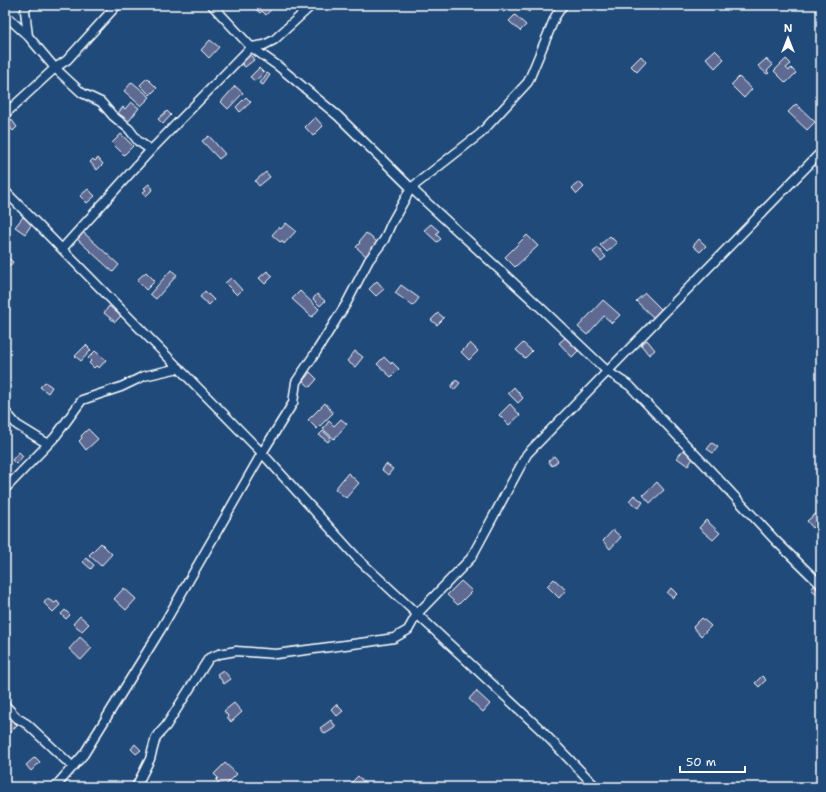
<svg xmlns="http://www.w3.org/2000/svg" width="826" height="792" font-family="'Shantell Sans',sans-serif">
  <rect width="100%" height="100%" fill="#1f4a7a"/>
  <filter id="ink" filterUnits="userSpaceOnUse"><feTurbulence type="fractalNoise" baseFrequency=".025" numOctaves="2"/><feDisplacementMap in="SourceGraphic" scale="8" xChannelSelector="R" yChannelSelector="G"/><feConvolveMatrix kernelMatrix="1 2 1 2 8 2 1 2 1" color-interpolation-filters="sRGB"/></filter>
  <g filter="url(#ink)">
    <path fill="#5f6a93" stroke="#fff" d="M255,5H275L266,15L262,11L260,13L253,7Z
      M495,5H511L504,12Z
      M520,5H534L529,12Z
      M515,15L526,25L520,31L509,21Z
      M210,40L219,47L209,58L201,50Z
      M715,50L724,59L715,68L706,58Z
      M250,54L254,60L245,67L240,62Z
      M641,56L646,62L637,72L631,66Z
      M766,59L773,65L767,71L769,73L767,74L758,66Z
      M786,59L791,64L786,68L789,71L791,68L796,73L786,83L774,71Z
      M259,68L264,73L255,81L250,77Z
      M267,73L270,75L263,85L260,83Z
      M739,77L752,89L744,98L731,85Z
      M147,78L157,88L150,95L140,85Z
      M132,82L150,97L141,106L124,91Z
      M235,86L243,93L228,109L221,102Z
      M246,97L251,102L240,112L236,107Z
      M131,102L139,108L129,121L118,113L123,107L125,109Z
      M796,104L815,122L807,130L788,112Z
      M167,111L171,115L163,124L158,119Z
      M315,117L323,126L313,136L305,127Z
      M11,119L17,127L13,131L6,123Z
      M121,134L133,146L124,155L112,143Z
      M209,136L225,154L219,159L202,141Z
      M98,158L103,164L97,170L90,162L93,159L95,161Z
      M266,172L270,177L259,186L255,181Z
      M579,182L584,187L577,194L572,188Z
      M149,184L153,189L146,196L143,192L146,190L144,188Z
      M88,189L95,196L87,203L80,196Z
      M23,217L32,224L25,234L15,227Z
      M286,223L296,231L284,244L282,241L280,242L272,235L279,227L281,229Z
      M431,224L439,231L436,234L441,239L437,242L424,230Z
      M83,232L119,265L113,272L77,239Z
      M366,233L377,242L373,247L375,249L367,257L356,247L360,243L359,242Z
      M527,235L538,246L515,267L505,257Z
      M610,236L617,243L607,252L600,245Z
      M699,239L706,246L700,252L693,246Z
      M598,248L606,257L601,261L593,252Z
      M5,255L13,262L10,266L5,262Z
      M171,270L177,275L156,299L150,294Z
      M267,271L273,276L265,284L259,278Z
      M146,272L155,281L146,290L137,280Z
      M231,278L242,290L237,295L225,283Z
      M377,281L384,289L376,296L369,289Z
      M401,285L419,298L413,306L395,293Z
      M205,291L214,300L209,305L200,297Z
      M300,291L319,309L312,317L292,299Z
      M645,293L662,310L654,318L636,301Z
      M317,294L325,301L320,306L313,299Z
      M603,300L620,315L612,323L604,316L587,335L578,327Z
      M109,306L121,316L115,322L104,313Z
      M438,313L444,318L437,325L431,320Z
      M566,337L578,351L572,357L559,343Z
      M647,340L655,350L649,355L641,345Z
      M470,343L478,351L469,360L461,352Z
      M523,343L532,351L525,358L516,350Z
      M86,345L91,350L81,361L75,356Z
      M95,351L106,360L99,368L96,366L94,368L89,363L91,361L88,358Z
      M355,351L363,357L355,367L347,361Z
      M384,357L391,364L392,362L399,369L391,377L377,364Z
      M310,372L317,379L310,387L303,381Z
      M456,380L460,383L454,390L451,387Z
      M45,382L52,387L48,393L40,387Z
      M514,387L523,398L518,403L508,393Z
      M325,403L333,413L317,429L308,420Z
      M510,404L520,415L509,425L499,415Z
      M341,419L347,424L334,439L323,429L329,421L334,426Z
      M88,429L98,439L86,450L79,441L82,438L81,436Z
      M323,431L331,438L328,442L319,435Z
      M712,443L718,447L713,453L707,449Z
      M683,450L694,457L688,466L677,458Z
      M19,452L23,456L16,464L12,460Z
      M554,456L558,461L552,466L548,461Z
      M386,464L393,469L388,475L382,470Z
      M348,473L359,483L346,498L335,489Z
      M657,482L664,490L650,503L643,495Z
      M634,495L643,502L639,508L629,501Z
      M818,512L821,516V522L813,528L807,521Z
      M706,520L720,533L713,540L699,528Z
      M613,530L621,537L610,549L603,541Z
      M101,543L112,554L101,566L89,555Z
      M86,558L94,565L91,569L83,562Z
      M554,579L566,590L559,598L547,586Z
      M461,581L472,591L458,605L447,595Z
      M817,583L821,586V598L811,589Z
      M124,588L136,599L126,610L114,599Z
      M671,588L677,594L673,598L667,593Z
      M47,599L55,603L57,601L60,605L53,612L44,603Z
      M65,610L70,615L66,619L61,614Z
      M80,616L89,624L82,631L73,624Z
      M702,618L711,626L701,636L693,627Z
      M80,637L92,648L81,660L69,649Z
      M223,670L231,679L224,684L217,674Z
      M762,676L766,680L759,687L755,683Z
      M476,691L490,704L483,712L469,699Z
      M234,703L242,712L231,722L227,717L228,716L224,711Z
      M336,704L343,711L337,716L331,709Z
      M8,716L17,725L5,738V719Z
      M331,720L336,727L325,734L320,728Z
      M135,744L141,750L136,754L131,749Z
      M35,757L40,762L31,771L26,765Z
      M225,763L237,774L224,787L216,780L218,778L214,774Z
      M358,776L365,784L362,787H352L350,784Z"/>
    <g fill="none" stroke-linecap="round" stroke-linejoin="round">
      <defs>
        <path id="street" d="M27,5L25,11L28,36
          M212,5L251,47L278,66L338,116L411,188L541,308L607,371L630,386L708,468L776,541L821,585
          M5,15L28,36L55,68L82,93L101,102L113,116L129,129L138,141L151,150
          M5,114L55,68L67,60L117,5
          M5,191L262,453L358,559L539,728L596,787
          M62,249L151,150L251,47L264,45L274,40L312,5
          M5,411L17,425L48,444
          M5,489L55,437L82,400L121,387L144,376L179,368
          M5,705L17,718L27,724L73,767
          M55,787L84,754L161,629L262,453L293,403L296,382L316,352L346,304L369,260L384,240L391,224L411,188L480,134L528,82L555,17L563,5
          M136,787L150,759L156,737L166,726L209,658L219,654L236,651L276,654L368,642L394,638L408,630L417,614L471,558L527,454L821,152"/>
      </defs>
      <use href="#street" stroke="#fff" stroke-width="11"/>
      <use href="#street" stroke="#1f4a7a" stroke-width="8"/>
    </g>
  </g>
  <rect width="826" height="792" fill="none" stroke="#1f4a7a" stroke-width="20"/>
  <rect x="10" y="10" width="806" height="772" fill="none" stroke="#fff" stroke-width="1.5" filter="url(#ink)"/>
  <g transform="translate(788 38)" stroke="#1f4a7a" stroke-width="3" paint-order="stroke">
  <path d="M0-3L7 15L0 10L-7 15Z" fill="#ffffff"/>
  <text y="-6" font-size="11" font-weight="bold" text-anchor="middle" fill="#ffffff">N</text>
  </g>
  <path d="M680 766v6h65v-6" fill="none" stroke="#ffffff" stroke-width="2"/>
  <text x="686" y="766" font-size="12" fill="#ffffff" stroke="#1f4a7a" stroke-width="3" paint-order="stroke">50 m</text>
</svg>
